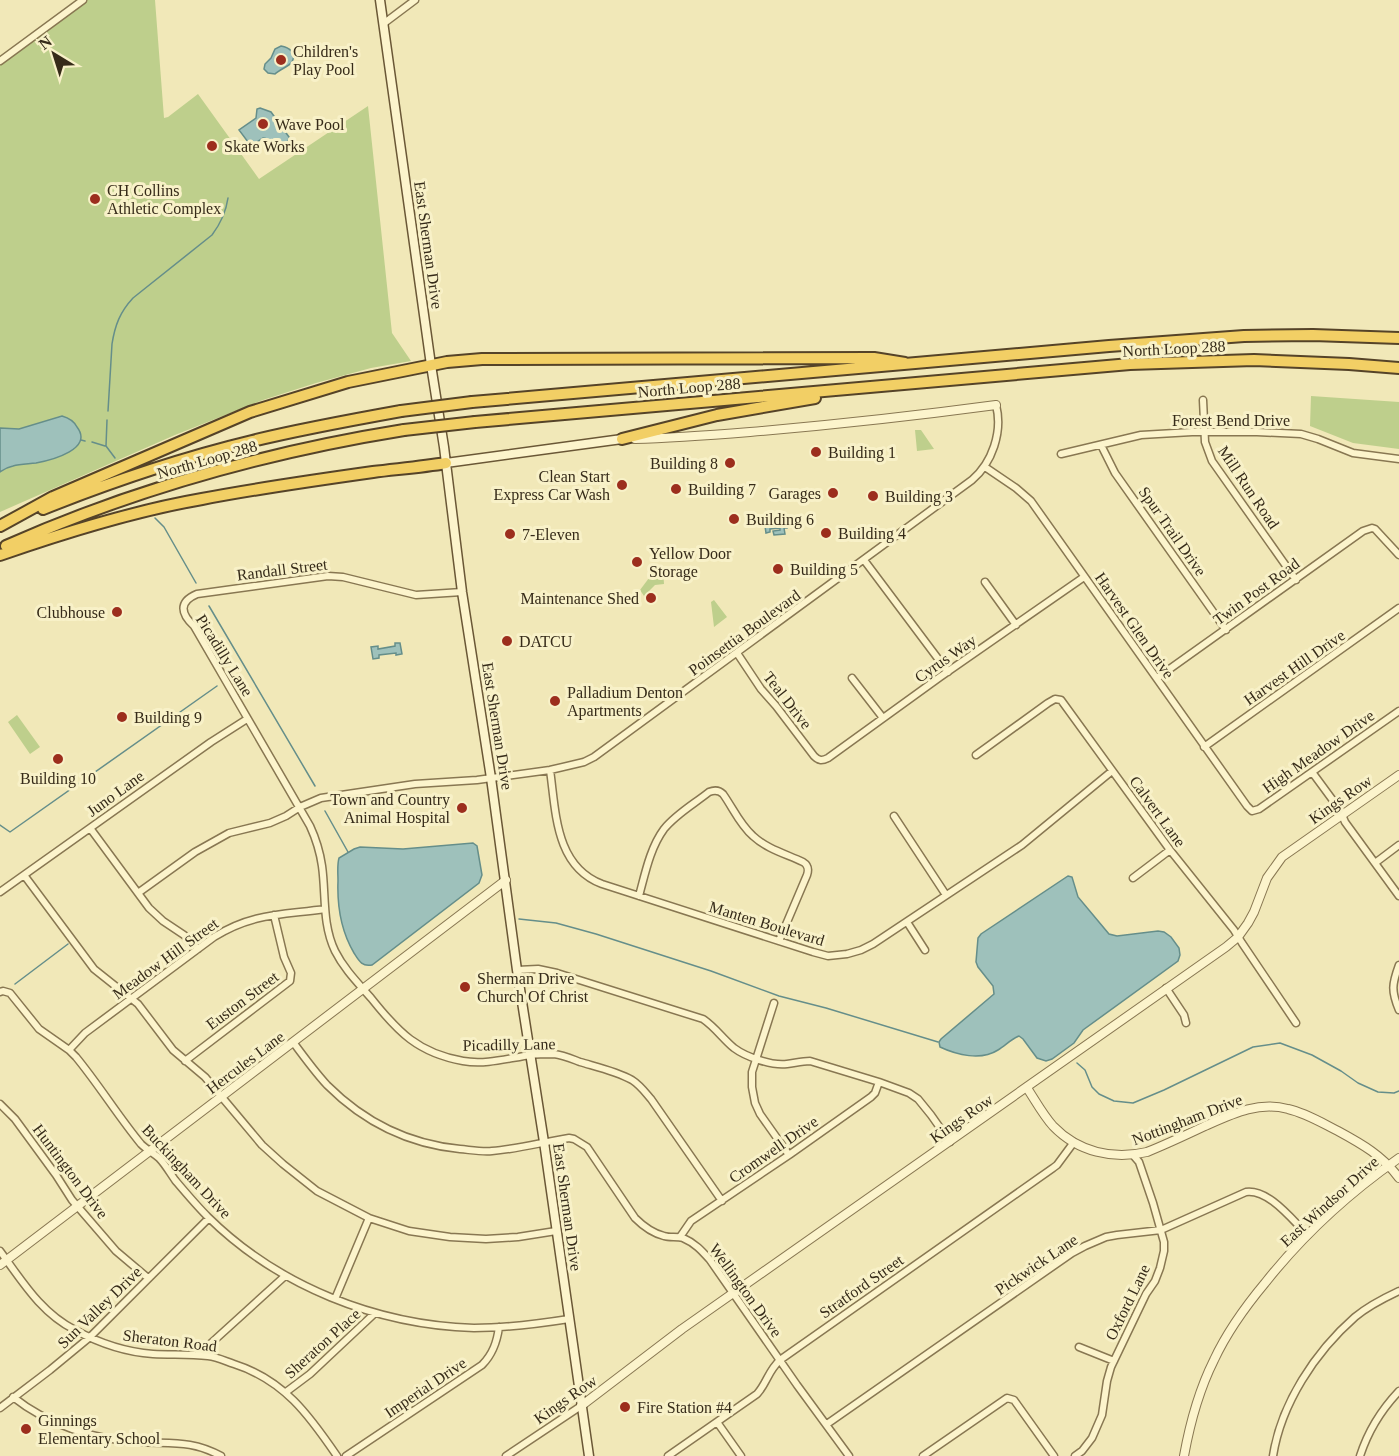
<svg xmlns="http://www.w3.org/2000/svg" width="1399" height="1456" font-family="Georgia,serif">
  <rect width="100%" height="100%" fill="#f1e8b8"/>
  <path fill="#becf8c" d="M83,0H155L164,118L168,117L198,94L259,179L368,106L392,333L411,361L371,368L316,383L263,400L175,435L0,512V61Z
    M1311,396L1399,402V449L1353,443L1310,426Z
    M915,430H921L934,449L917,451Z
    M658,566L663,569L664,584L655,585L644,596L640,590Z
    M714,600L727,617L714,627L711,602Z
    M17,715L40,747L30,754L8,722Z"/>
  <path fill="#9ec1bb" stroke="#658e8a" stroke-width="1.5" d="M281,46C289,47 298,54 291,63C289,66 279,70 275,74L268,73L264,69L265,64L271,58L275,49Z
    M260,108L271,112L289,137C287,152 273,139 263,138L251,146L239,130L256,118L257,109Z
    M62,416C69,418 74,421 77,427C94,449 52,460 36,463C28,464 20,464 13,466C8,467 4,469 0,472V428L19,429Z
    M782,515L783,518H786L787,528H784L785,534L774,535L773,531L780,530V528L770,529V532L766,533L764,519L779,517V516Z
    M395,643H400L402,654L396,655V653L379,655V658L373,659L371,647L378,646V649L395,646Z
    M473,843L477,846L482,875L479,883L372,965C362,967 359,961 354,953C341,931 337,907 338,881C338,873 337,865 339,858L354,849L360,847L403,849Z
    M1068,876L1072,877L1078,897L1109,934L1117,936L1158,931L1164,932L1171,937L1179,948L1180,955L1178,961L1083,1030L1074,1043L1052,1059L1046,1061L1037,1058L1023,1039L1019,1036C1011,1039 1005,1046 998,1050C981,1061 957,1055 940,1047L939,1042L941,1039L994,994L993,986L978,967L976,962L978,938L981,934Z"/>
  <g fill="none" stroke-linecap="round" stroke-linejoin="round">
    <path stroke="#658e8a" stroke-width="1.5" d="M108,411L112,344C115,325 120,312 133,298L212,235C221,223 226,212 228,198
      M107,420L106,446L115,458
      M81,440L85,441
      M92,442L105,446
      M155,518L164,527L196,583
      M209,606L315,786
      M325,811L348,852
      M0,825L10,832L217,686
      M519,919L556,923L596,934L711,971L779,996L826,1008L938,1042
      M15,984L68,944
      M1077,1063L1085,1070L1092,1087L1099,1094L1114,1101L1133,1103L1164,1090L1253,1047L1280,1043L1312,1055L1341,1071L1358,1083L1378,1092L1394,1093L1399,1091"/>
    <defs>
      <path id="minor" d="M383,24L415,0
        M0,61L83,0
        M1203,400L1205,442L1212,461L1296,580
        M1101,445L1115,473L1226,630
        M1061,454L1141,435L1192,432H1257L1301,434L1318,439L1353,453L1399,459
        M985,467L1016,488L1031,501L1247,806L1252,811L1259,809L1399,711
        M864,560L948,672
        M985,582L1016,625
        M462,592L416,595L343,577L328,576L197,594C178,602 181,614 194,626L310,826C316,839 320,852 322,866C326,894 322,924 335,951C344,969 358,983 371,998C398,1032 418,1053 463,1061C486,1065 509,1058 531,1055C538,1054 546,1054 554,1054C563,1055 572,1059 580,1062C597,1067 616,1071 632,1080C640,1085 645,1092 651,1099L722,1201
        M737,653L761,689L776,706L814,756C819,761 822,761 828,758L940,677L1084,577
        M852,678L883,718
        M1157,678L1363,531L1372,528L1375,529L1399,555
        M1204,747L1399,608
        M976,755L1048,703L1055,699L1061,700L1170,850L1234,930L1242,943L1296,1023
        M550,770C556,812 555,866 602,884L813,952L828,956L847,954L861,950L873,944L1022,845L1112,771
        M1312,772L1340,810L1345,822L1399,896
        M894,816L946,895
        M90,828L149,908L163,921L184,935L198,949
        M1375,863L1399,845
        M24,875L94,969L138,1004L173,1050L205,1077L262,1145L283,1164L317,1191L369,1218L409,1231L450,1237L486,1239L518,1237L556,1231
        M1133,878L1170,850
        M0,892L211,742L247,719
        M138,893L195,852L229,833L270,823L286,816L300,807L321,798L415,784L477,780L550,770L584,762L594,757L972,480C992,463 1003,432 996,405
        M639,896C645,874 650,848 664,829C676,814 694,804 709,792C714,790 719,790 723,794C733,808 740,825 753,836C767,849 786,854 803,862C808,865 809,869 807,875L779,941
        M907,922L925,950
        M1399,965C1392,984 1391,991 1399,1010
        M517,970L538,969L557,973L703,1019C715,1027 723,1039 734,1048C746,1057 772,1066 787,1064C795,1063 802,1061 810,1061L879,1082L909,1093L918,1099L931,1115L950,1142
        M1166,988L1184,1015L1186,1023
        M0,992L3,991L10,993L39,1029L69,1050L76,1057C99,1085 118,1116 141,1144C146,1149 153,1153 159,1158C165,1164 170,1173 175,1180C186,1193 196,1205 208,1217C278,1286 376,1325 474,1328C506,1328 537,1324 569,1319
        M774,1003L752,1072V1087L755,1103L760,1114L789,1155
        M293,1042C304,1057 315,1072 327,1085C364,1122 408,1144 460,1149C471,1150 482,1152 492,1151C518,1149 543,1142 569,1138L574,1139L587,1147L635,1218C643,1226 652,1233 664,1236C670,1238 677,1236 683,1238C695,1243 702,1251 710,1260L797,1385L849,1456
        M69,1050L85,1033L214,937C252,913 282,915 325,909
        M185,1061L290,981L291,973L284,957L274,915
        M0,1104L15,1119L56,1175L72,1200L116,1251L148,1278
        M680,1237L691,1221L789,1155L871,1097L875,1093L879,1082
        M0,1251C22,1281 41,1313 75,1330C99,1343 125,1352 153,1354C171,1355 189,1354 208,1356C217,1357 225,1361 234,1364C284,1380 309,1415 337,1456
        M335,1299L369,1218
        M1079,1347L1114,1361
        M198,1355L285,1276
        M286,1392L310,1374L375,1313
        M13,1397C48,1425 95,1440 139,1442C171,1444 192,1440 221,1456
        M0,1408L50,1370L90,1337L209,1218
        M717,1422L741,1456
        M827,1424L1072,1253L1085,1246L1106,1237L1117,1235L1161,1230L1246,1192C1269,1189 1292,1220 1308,1235
        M346,1456L482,1365C493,1354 497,1342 499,1327
        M506,1456L581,1406
        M668,1456L757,1394C767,1383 768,1371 780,1360L1053,1168L1057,1165L1074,1142
        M923,1456L1007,1398L1014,1400L1054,1456
        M1075,1456L1082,1451L1092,1438L1102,1415L1107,1381L1111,1367L1146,1294L1155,1281L1160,1268L1164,1251V1242L1153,1203L1139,1162L1133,1155
        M1273,1456C1281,1404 1315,1352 1355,1317C1367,1307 1384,1298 1399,1291
        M1360,1456C1368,1431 1381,1410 1399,1391"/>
      <path id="tertiary" d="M635,439C673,438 712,435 750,432C832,425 914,416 996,405
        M1027,1088C1035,1100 1043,1115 1053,1126C1078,1152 1113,1160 1147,1152C1167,1144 1186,1135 1205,1126C1232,1114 1258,1101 1288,1109C1306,1113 1322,1123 1338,1131C1362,1144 1383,1156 1399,1178
        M0,1265L506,880
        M581,1406L682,1329L1226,947L1238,937L1248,923L1254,912L1267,878L1282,857L1399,775
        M1184,1456C1190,1423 1199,1390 1214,1360C1227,1332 1245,1307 1265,1283C1303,1235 1349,1193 1399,1158"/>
      <path id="secondary" d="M380,0L431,365L444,447L462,592L491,778L517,970L544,1142L589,1456
        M446,463L622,439"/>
      <path id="trunk" d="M472,402L1109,346L1244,336L1313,335L1399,338
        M475,422L1130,364L1254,360L1349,364L1399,368
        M622,439L717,415L815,398
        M43,509C111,482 181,458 252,441C301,429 351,420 401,411
        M0,526L53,497L250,412L348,382L447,362L482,359L874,358L905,363
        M6,546C132,490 267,452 404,430
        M0,555C66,532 133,511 202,499C259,488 316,480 373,472C397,469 422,467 446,463"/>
    </defs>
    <use href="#minor" stroke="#887752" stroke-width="9"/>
    <use href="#tertiary" stroke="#887752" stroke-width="10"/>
    <use href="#secondary" stroke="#6a5736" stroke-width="11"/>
    <use href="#trunk" stroke="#554328" stroke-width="14"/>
    <use href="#minor" stroke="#fcf4cc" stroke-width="6"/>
    <use href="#tertiary" stroke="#fcf4cc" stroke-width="8"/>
    <use href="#secondary" stroke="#fcf4cc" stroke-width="8"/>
    <use href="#trunk" stroke="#f2cf65" stroke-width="10"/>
    <defs>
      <path id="trunk-bridge" d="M401,411L472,402
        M404,430L475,422"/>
    </defs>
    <use href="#trunk-bridge" stroke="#554328" stroke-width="14" stroke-linecap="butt"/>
    <use href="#trunk-bridge" stroke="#f2cf65" stroke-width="10"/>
  </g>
  <g fill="#9c2e1d" stroke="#f8f1c8" stroke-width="2">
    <circle cx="281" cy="60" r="6"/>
    <circle cx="263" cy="124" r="6"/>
    <circle cx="212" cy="146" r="6"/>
    <circle cx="95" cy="199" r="6"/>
    <circle cx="816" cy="452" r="6"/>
    <circle cx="730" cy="463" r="6"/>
    <circle cx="622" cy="485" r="6"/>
    <circle cx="676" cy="489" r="6"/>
    <circle cx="833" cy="493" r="6"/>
    <circle cx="873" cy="496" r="6"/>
    <circle cx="734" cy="519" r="6"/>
    <circle cx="826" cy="533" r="6"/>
    <circle cx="510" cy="534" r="6"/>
    <circle cx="637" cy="562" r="6"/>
    <circle cx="778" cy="569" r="6"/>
    <circle cx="651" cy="598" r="6"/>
    <circle cx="117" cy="612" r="6"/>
    <circle cx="507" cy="641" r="6"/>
    <circle cx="555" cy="701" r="6"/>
    <circle cx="122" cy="717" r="6"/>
    <circle cx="58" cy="759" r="6"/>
    <circle cx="462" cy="808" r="6"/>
    <circle cx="465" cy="987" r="6"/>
    <circle cx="625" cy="1407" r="6"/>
    <circle cx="26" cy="1429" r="6"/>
  </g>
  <g text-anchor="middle" stroke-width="6" stroke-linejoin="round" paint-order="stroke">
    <g font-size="16" fill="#362b19" stroke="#f8f1c8" text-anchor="start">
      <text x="293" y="57">Children's<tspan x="293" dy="18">Play Pool</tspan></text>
      <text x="275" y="130">Wave Pool</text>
      <text x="224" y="152">Skate Works</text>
      <text x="107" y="196">CH Collins<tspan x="107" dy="18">Athletic Complex</tspan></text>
      <text x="828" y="458">Building 1</text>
      <text x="718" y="469" text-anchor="end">Building 8</text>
      <text x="610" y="482" text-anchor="end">Clean Start<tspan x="610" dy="18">Express Car Wash</tspan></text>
      <text x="688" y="495">Building 7</text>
      <text x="821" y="499" text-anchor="end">Garages</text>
      <text x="885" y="502">Building 3</text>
      <text x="746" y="525">Building 6</text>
      <text x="838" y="539">Building 4</text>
      <text x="522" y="540">7-Eleven</text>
      <text x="649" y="559">Yellow Door<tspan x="649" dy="18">Storage</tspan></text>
      <text x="790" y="575">Building 5</text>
      <text x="639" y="604" text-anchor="end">Maintenance Shed</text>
      <text x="105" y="618" text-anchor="end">Clubhouse</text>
      <text x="519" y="647">DATCU</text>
      <text x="567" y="698">Palladium Denton<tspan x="567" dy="18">Apartments</tspan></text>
      <text x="134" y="723">Building 9</text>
      <text x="58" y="784" text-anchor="middle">Building 10</text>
      <text x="450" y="805" text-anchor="end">Town and Country<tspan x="450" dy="18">Animal Hospital</tspan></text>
      <text x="477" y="984">Sherman Drive<tspan x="477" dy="18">Church Of Christ</tspan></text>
      <text x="637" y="1413">Fire Station #4</text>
      <text x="38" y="1426">Ginnings<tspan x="38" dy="18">Elementary School</tspan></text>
    </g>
    <g font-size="16" fill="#362b19" stroke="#f8f1c8">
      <text transform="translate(429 245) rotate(82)" y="6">East Sherman Drive</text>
      <text transform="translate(1174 348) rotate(-3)" y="6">North Loop 288</text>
      <text transform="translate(689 387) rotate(-5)" y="6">North Loop 288</text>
      <text x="1231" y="426">Forest Bend Drive</text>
      <text transform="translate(207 459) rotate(-16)" y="6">North Loop 288</text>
      <text transform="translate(1249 487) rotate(56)" y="6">Mill Run Road</text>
      <text transform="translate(1173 531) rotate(55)" y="6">Spur Trail Drive</text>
      <text transform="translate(282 569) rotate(-7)" y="6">Randall Street</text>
      <text transform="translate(1256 591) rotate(-36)" y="6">Twin Post Road</text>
      <text transform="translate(1135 625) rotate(55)" y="6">Harvest Glen Drive</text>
      <text transform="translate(744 632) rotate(-36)" y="6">Poinsettia Boulevard</text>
      <text transform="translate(225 655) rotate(58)" y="6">Picadilly Lane</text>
      <text transform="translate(945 658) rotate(-35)" y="6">Cyrus Way</text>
      <text transform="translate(1294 667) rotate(-35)" y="6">Harvest Hill Drive</text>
      <text transform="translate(788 700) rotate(52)" y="6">Teal Drive</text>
      <text transform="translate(498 726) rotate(81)" y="6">East Sherman Drive</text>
      <text transform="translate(1318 751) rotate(-35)" y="6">High Meadow Drive</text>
      <text transform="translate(115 793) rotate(-36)" y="6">Juno Lane</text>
      <text transform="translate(1340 799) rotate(-35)" y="6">Kings Row</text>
      <text transform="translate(1158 811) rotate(54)" y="6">Calvert Lane</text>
      <text transform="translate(767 923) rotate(17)" y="6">Manten Boulevard</text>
      <text transform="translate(165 958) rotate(-36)" y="6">Meadow Hill Street</text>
      <text transform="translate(242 1000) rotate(-37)" y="6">Euston Street</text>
      <text transform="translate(509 1044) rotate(-1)" y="6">Picadilly Lane</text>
      <text transform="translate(245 1062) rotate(-37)" y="6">Hercules Lane</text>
      <text transform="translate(961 1118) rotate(-35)" y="6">Kings Row</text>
      <text transform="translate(1187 1119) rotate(-21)" y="6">Nottingham Drive</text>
      <text transform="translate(773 1149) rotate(-35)" y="6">Cromwell Drive</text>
      <text transform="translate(71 1171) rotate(53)" y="6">Huntington Drive</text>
      <text transform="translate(187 1171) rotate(47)" y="6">Buckingham Drive</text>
      <text transform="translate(1329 1201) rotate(-42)" y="6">East Windsor Drive</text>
      <text transform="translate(568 1207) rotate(82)" y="6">East Sherman Drive</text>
      <text transform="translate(1036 1264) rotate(-34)" y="6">Pickwick Lane</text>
      <text transform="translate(861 1286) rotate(-35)" y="6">Stratford Street</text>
      <text transform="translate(746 1290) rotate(54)" y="6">Wellington Drive</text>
      <text transform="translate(1127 1302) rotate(-64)" y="6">Oxford Lane</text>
      <text transform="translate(99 1307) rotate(-44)" y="6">Sun Valley Drive</text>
      <text transform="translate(170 1340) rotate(7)" y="6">Sheraton Road</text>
      <text transform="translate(322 1343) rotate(-42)" y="6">Sheraton Place</text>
      <text transform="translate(425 1387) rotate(-34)" y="6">Imperial Drive</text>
      <text transform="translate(565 1399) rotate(-35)" y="6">Kings Row</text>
    </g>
  </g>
  <g transform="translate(54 54) rotate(322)" stroke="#f8f1c8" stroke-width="4.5" paint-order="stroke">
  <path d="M0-4.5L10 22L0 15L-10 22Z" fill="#362b19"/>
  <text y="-9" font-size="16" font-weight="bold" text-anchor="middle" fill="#362b19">N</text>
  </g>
</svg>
